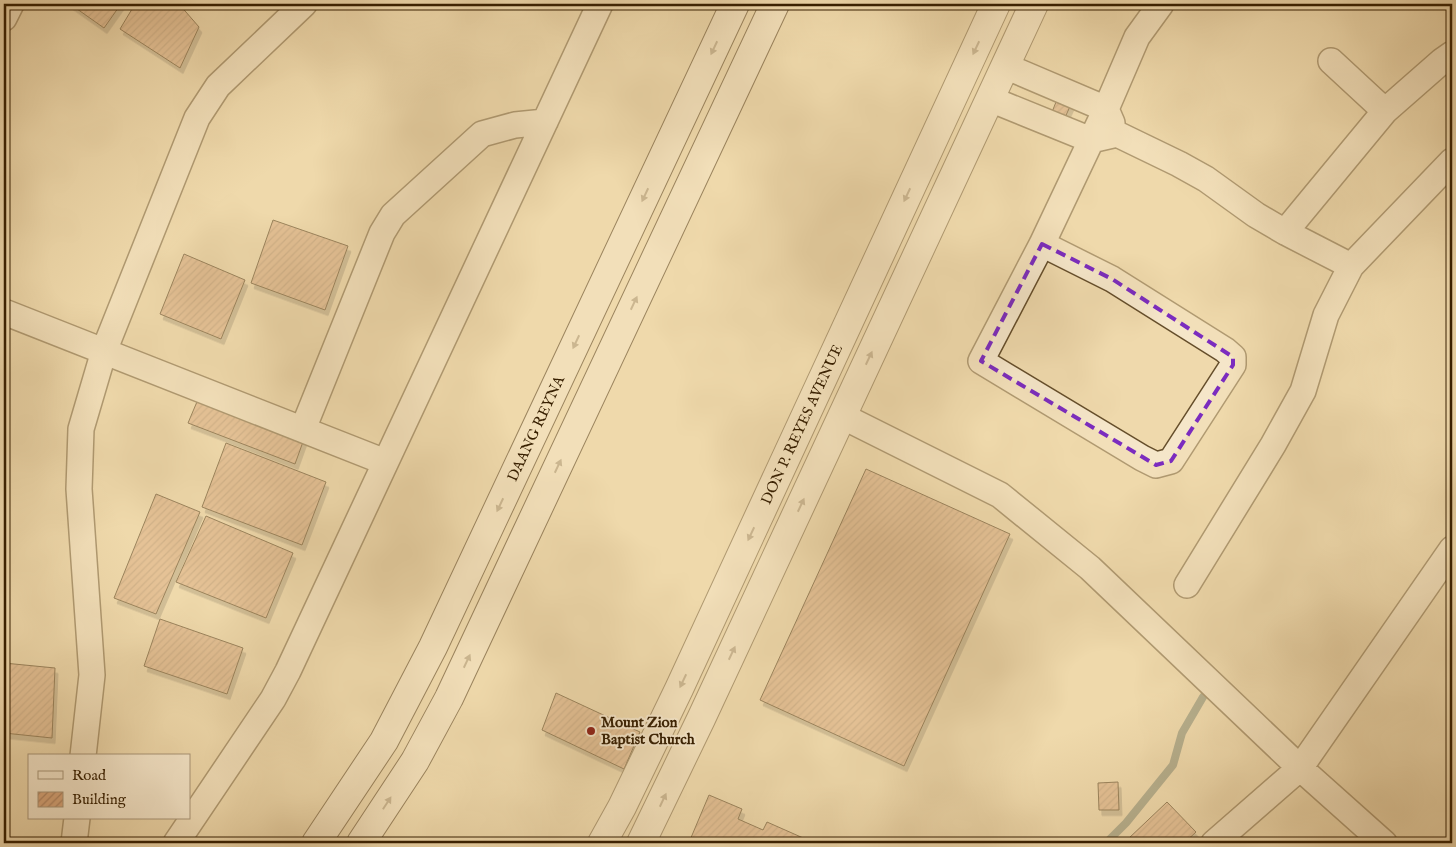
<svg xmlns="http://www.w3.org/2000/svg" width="1456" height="847" font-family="'IM FELL English',serif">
  <defs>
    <pattern id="building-hatch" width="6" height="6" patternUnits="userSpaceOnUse" patternTransform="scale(1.25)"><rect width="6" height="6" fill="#d9a77c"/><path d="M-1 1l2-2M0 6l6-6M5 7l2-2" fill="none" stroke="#b18763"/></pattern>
    <filter id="shadow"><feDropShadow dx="3" dy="5.5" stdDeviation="0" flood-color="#0004"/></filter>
  </defs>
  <rect width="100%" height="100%" fill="#efd9ac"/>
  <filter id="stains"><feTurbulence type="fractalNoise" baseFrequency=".004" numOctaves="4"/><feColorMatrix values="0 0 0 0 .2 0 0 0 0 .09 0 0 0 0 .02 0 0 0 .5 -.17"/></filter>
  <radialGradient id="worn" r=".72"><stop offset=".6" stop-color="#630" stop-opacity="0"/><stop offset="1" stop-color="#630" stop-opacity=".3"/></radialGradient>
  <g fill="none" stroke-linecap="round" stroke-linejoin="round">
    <path stroke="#727c68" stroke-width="8" d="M1106,843L1126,823L1173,765L1182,733L1203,697"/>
  </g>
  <path fill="url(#building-hatch)" stroke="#371f00" filter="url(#shadow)" d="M70,4H121L104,28Z
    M135,4H179L199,27L180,68L120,29Z
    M1058,97L1072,102L1063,122L1050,117Z
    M273,220L348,246L325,310L251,283Z
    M184,254L245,280L221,339L160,314Z
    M199,397L304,439L295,464L188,423Z
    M226,443L326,482L302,545L202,507Z
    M866,469L1010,534L904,766L760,700Z
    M156,494L200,512L156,614L114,598Z
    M206,516L293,553L266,618L176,582Z
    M160,619L243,648L227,694L144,666Z
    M4,663L55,668L52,738L4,733Z
    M556,693L640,732L624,769L542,730Z
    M1118,782L1119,810H1099L1098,783Z
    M709,795L742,809L738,819L763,830L767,822L810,841L809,843H698L690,840Z
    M1167,802L1196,832L1184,843H1132L1128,839Z"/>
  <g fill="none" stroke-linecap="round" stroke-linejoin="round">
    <defs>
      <path id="minor" d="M4,18L11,4
        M1331,61L1385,111
        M1005,66L1106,109L1112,123
        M990,99L1091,140L1117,134L1179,164L1206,179L1256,215L1285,232L1351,266
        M1285,232L1385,111L1442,61L1452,54
        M1042,244L1112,279L1225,350L1233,357V365L1171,461L1156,465L1142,458L981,361L1042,244L1106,109L1137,37L1161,4
        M4,312L385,462
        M842,416L1000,495L1090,568L1300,768L1384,843
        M303,429L382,233L393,215L482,134L515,125L545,122
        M1187,585L1273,445L1303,391L1326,315L1351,266L1452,161
        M83,756L92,675L79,489L81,429L104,351L197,118L218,86L304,4
        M74,843L77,818
        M176,843L273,699L288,671L600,4
        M1214,843L1300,768L1452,549"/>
      <g id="tertiary">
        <path id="s1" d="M602,843L622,807L679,689L996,4"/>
        <path d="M641,843L701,719L1034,4"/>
      </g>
      <g id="secondary">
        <path id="s2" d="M316,843L384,741L433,647L735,4"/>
        <path d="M361,843L415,761L449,698L775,4"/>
      </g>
    </defs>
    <use href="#minor" stroke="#654e2b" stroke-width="28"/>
    <use href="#tertiary" stroke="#654e2b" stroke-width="30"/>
    <use href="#secondary" stroke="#371f00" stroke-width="30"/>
    <use href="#minor" stroke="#f5e6c9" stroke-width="25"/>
    <use href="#tertiary" stroke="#f5e6c9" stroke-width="28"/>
    <use href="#secondary" stroke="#f5e6c9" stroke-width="28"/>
  </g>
  <defs><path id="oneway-solid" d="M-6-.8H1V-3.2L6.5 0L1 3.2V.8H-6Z" transform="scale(1.25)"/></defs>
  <g fill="#a08c6f">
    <use href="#oneway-solid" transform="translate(714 48) rotate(115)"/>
    <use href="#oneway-solid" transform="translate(976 48) rotate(115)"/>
    <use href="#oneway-solid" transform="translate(645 195) rotate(115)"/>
    <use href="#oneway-solid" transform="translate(907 195) rotate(115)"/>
    <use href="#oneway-solid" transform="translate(634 303) rotate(-65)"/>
    <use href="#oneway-solid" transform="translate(576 342) rotate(115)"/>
    <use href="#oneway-solid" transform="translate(869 358) rotate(-65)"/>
    <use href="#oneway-solid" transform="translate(558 466) rotate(-65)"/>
    <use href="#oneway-solid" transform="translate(500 505) rotate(115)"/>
    <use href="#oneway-solid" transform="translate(801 505) rotate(-65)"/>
    <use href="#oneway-solid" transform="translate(751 534) rotate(115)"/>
    <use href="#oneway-solid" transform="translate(732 653) rotate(-65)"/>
    <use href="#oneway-solid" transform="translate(467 661) rotate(-65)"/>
    <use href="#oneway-solid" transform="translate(683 681) rotate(115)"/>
    <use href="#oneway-solid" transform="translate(663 800) rotate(-65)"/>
    <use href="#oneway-solid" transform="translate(387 803) rotate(-57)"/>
  </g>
  <path d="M0 0H1456V847H0ZM1042,244L1112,279L1233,357V365L1171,461L1156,465L981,361Z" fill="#efd9ac" fill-opacity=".55" fill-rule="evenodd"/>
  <path fill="none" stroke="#7b2cbf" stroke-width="4" stroke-dasharray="10 6" stroke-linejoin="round" d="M1042,244L1112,279L1233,357V365L1171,461L1156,465L981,361Z"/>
  <circle fill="#8f2418" stroke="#f5e6c9" stroke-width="2" cx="591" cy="731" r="5"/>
  <g text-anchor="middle" stroke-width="4" stroke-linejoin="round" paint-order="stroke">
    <g font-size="15" fill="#371f00" stroke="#f5e6c9">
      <text dy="5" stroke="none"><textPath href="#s1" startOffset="464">DON P. REYES AVENUE</textPath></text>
      <text dy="5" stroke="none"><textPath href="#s2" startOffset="470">DAANG REYNA</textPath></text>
    </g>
    <g font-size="15" font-weight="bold" fill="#371f00" stroke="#f5e6c9" text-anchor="start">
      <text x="601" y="727">Mount Zion<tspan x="601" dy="17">Baptist Church</tspan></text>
    </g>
  </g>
  <rect width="1456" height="847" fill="none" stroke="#efd9ac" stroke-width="20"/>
  <rect x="5" y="5" width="1446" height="837" fill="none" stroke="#371f00" stroke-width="2.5"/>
  <rect x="10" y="10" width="1436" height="827" fill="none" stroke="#371f00"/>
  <rect x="28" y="754" width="162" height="65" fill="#f5e6c9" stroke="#a99679"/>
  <rect x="38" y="771" width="25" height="8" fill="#f5e6c9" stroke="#a99679"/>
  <text x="72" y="780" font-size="15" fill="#371f00">Road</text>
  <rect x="38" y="792" width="25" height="15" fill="url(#building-hatch)" stroke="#a99679"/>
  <text x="72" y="804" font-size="15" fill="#371f00">Building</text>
  <rect width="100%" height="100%" filter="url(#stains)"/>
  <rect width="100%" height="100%" fill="url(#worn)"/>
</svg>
